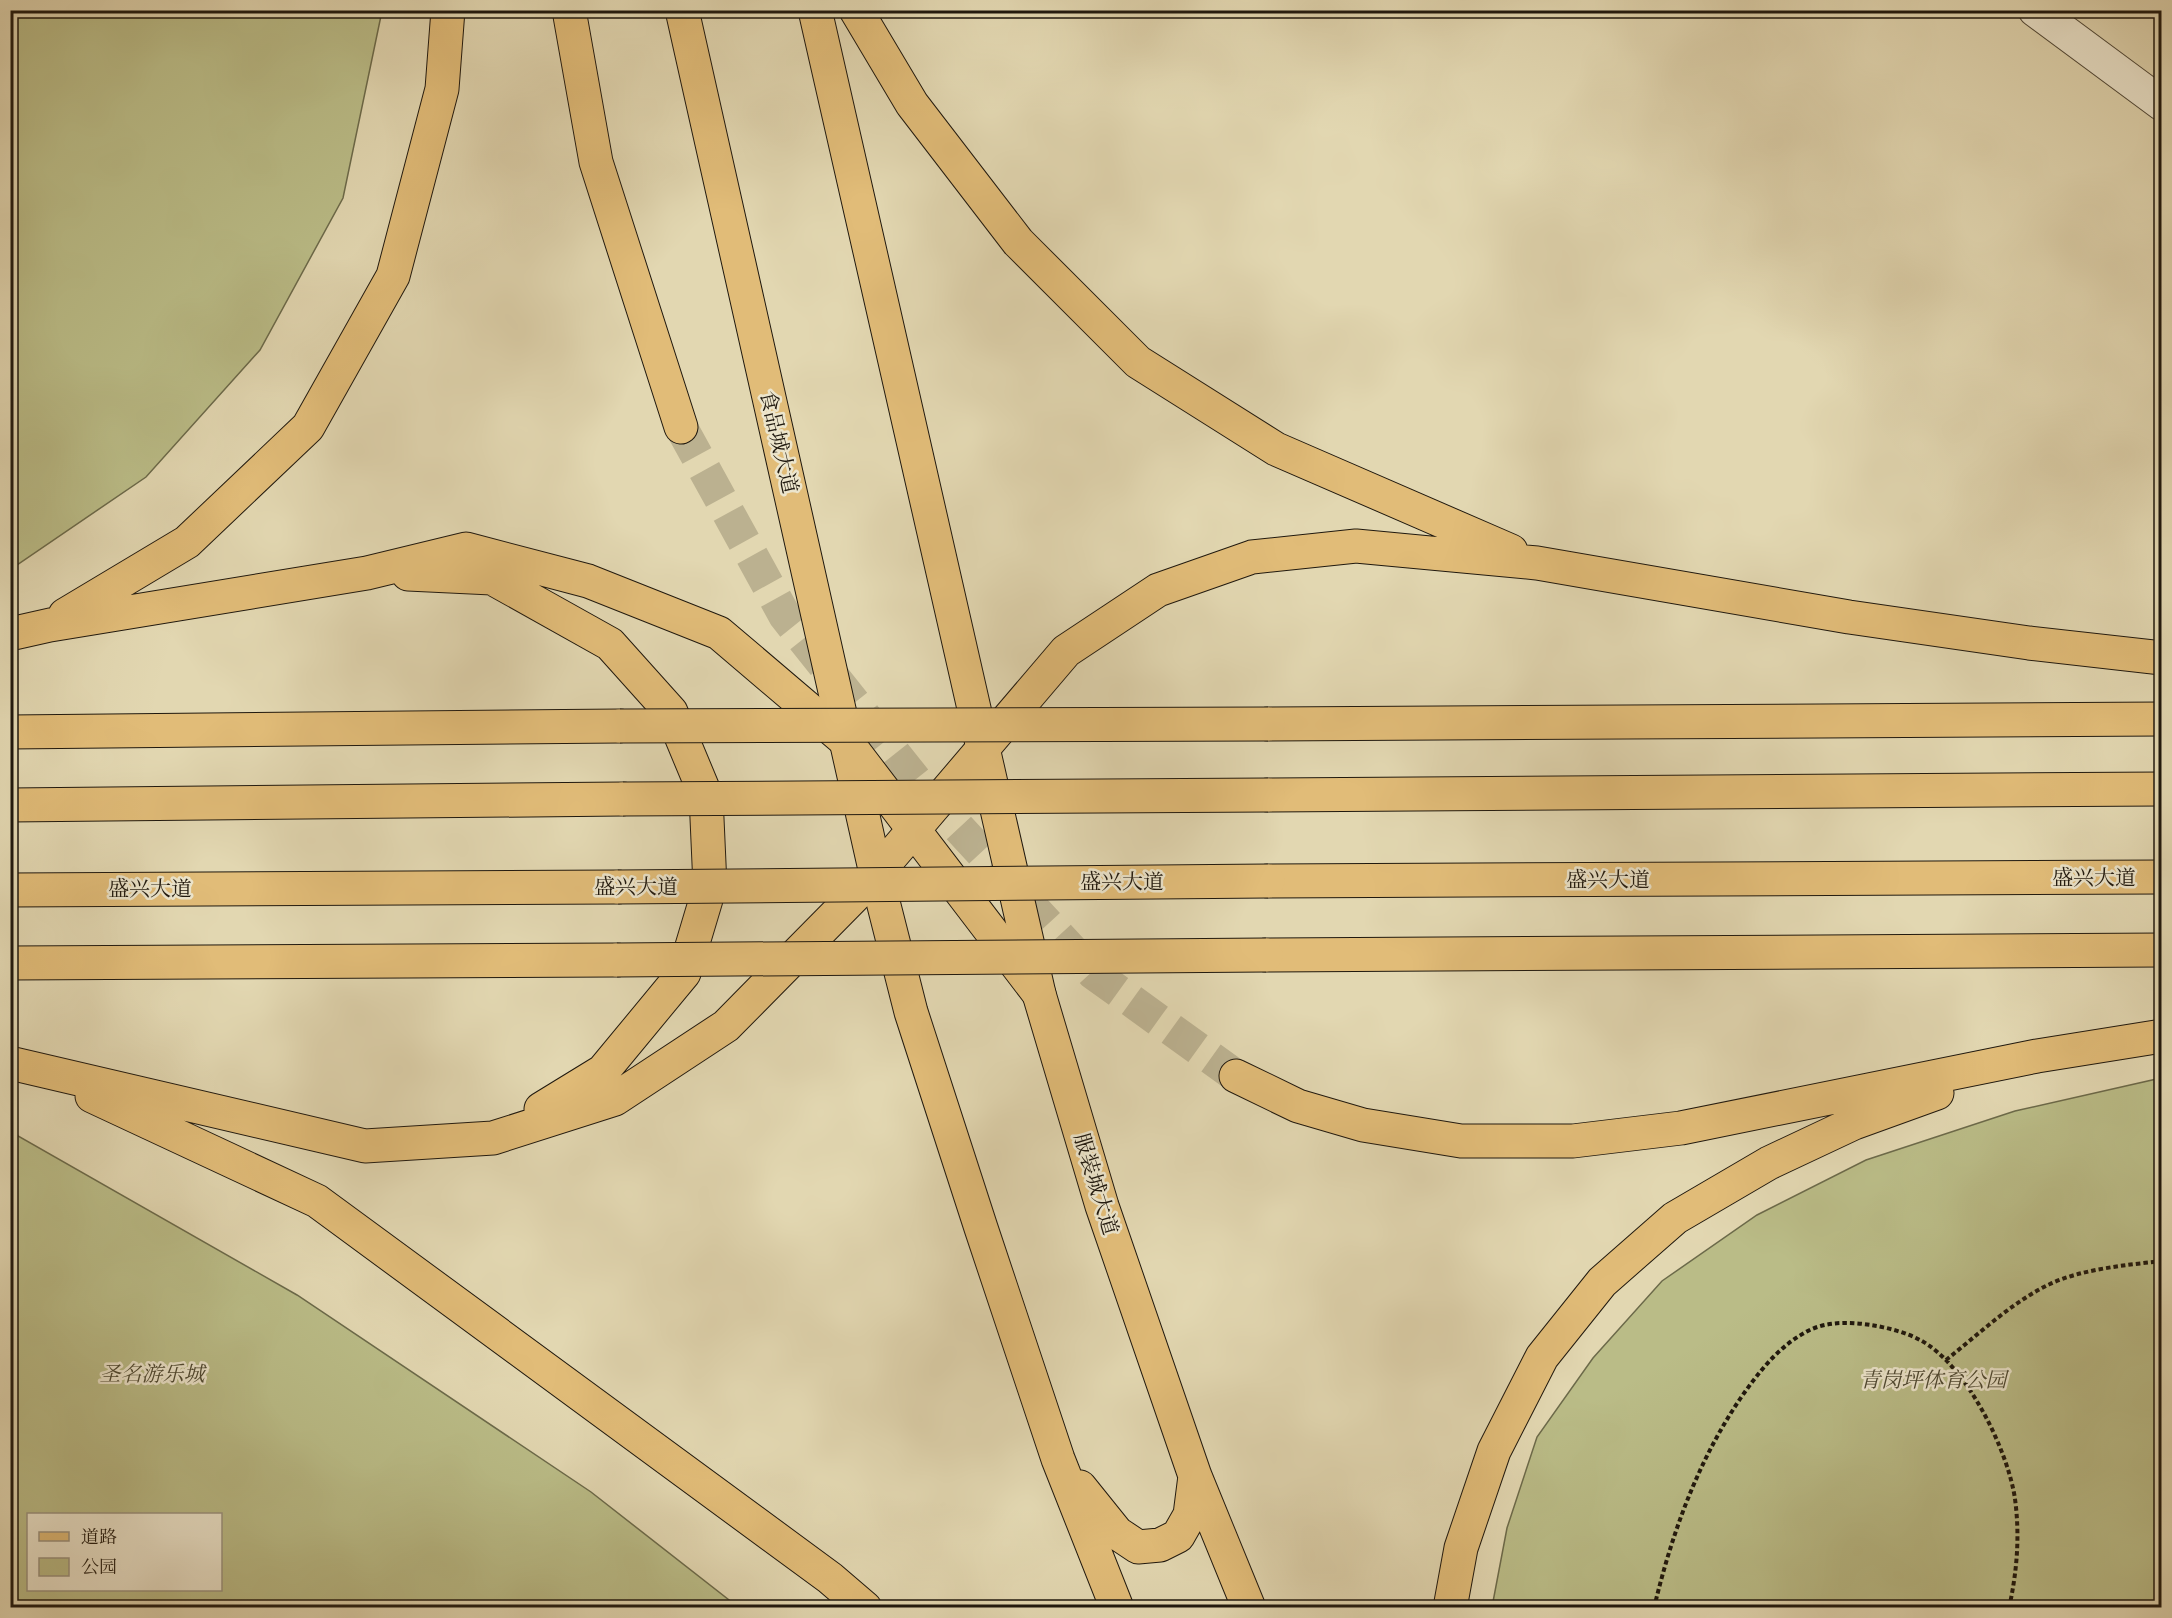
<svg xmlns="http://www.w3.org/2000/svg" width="2172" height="1618" font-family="'IM FELL English','Noto Serif SC',serif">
  <rect width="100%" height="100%" fill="#e2d7b1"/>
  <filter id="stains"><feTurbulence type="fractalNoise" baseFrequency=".00333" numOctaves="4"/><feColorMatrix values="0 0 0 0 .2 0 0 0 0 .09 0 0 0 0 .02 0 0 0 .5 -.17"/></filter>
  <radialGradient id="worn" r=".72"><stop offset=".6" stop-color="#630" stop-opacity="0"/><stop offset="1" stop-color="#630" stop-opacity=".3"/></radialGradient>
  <path fill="#babc87" stroke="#6c6a4a" stroke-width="1.5" fill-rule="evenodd" d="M11,10L382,11L343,198L260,350L146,477L11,569Z
    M2161,1078L2162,1592L2149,1607H1492L1507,1528L1537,1437L1593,1358L1662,1281L1757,1215L1866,1160L2015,1111Z
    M10,1117L18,1136L297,1295L591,1492L738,1607H11ZM28,1514H220V1590H28Z"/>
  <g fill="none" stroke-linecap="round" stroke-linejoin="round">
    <path stroke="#bbb190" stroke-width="33" stroke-dasharray="33 16" stroke-linecap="butt" d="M681,427L785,616L921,787L1093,973L1236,1076"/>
    <defs>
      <path id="tertiary" d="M2035,10L2162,104"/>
      <path id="primary" d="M682,10L876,874L911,1012L981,1228L1058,1459L1117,1608
        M815,10L1039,994L1102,1206L1195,1476L1249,1608
        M1080,1487L1117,1533L1138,1547L1160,1545L1178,1536L1190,1515L1195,1476"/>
      <path id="trunk" d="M569,10L596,162L681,427
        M856,10L912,104L1018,242L1138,362L1276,449L1511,551
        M408,574L492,578L610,644L671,712L706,796L710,886L684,973L603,1071L541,1109
        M65,615L187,542L308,427L393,276L442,89L448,10
        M10,634L50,625L367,573L466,549L588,581L719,633L846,741L1039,994
        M1268,724L2162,719
        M10,732L620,726
        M1268,795L2162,789
        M10,805L623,799
        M1268,881L2162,877
        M10,890L618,887
        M1266,955L2162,950
        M10,963L617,960
        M10,1063L365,1146L493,1138L615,1099L726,1026L876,874L1066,651L1158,590L1252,557L1356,546L1537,563L1849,617L2029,643L2162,658
        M1236,1076L1298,1106L1363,1125L1461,1141H1573L1681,1128L2037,1056L2162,1036
        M92,1096L317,1201L830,1578L865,1608
        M1450,1608L1461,1548L1494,1451L1542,1357L1602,1282L1675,1218L1769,1163L1854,1123L1937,1093"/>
    </defs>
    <use href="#tertiary" stroke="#504837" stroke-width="35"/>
    <use href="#primary" stroke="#1f180e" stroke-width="35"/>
    <use href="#trunk" stroke="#1f180e" stroke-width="35"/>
    <path stroke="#1f180e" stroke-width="4" stroke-dasharray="4.5 3" stroke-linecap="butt" d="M1946,1360C1979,1334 2012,1302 2050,1284C2082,1269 2126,1265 2162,1261
      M1654,1608C1672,1533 1697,1463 1740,1399C1758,1373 1778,1347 1806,1332C1827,1320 1854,1322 1877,1326C1892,1329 1907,1333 1920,1340C1966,1364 2008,1450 2015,1499C2020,1536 2017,1572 2009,1608"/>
    <use href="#tertiary" stroke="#ece5cc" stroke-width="33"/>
    <use href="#primary" stroke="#e1bc78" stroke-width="33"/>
    <use href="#trunk" stroke="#e1bc78" stroke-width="33"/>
    <defs>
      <path id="trunk-bridge" d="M620,726L1268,724
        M623,799L1268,795
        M618,887L1268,881
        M617,960L1266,955"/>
    </defs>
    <use href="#trunk-bridge" stroke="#1f180e" stroke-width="35" stroke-linecap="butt"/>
    <use href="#trunk-bridge" stroke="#e1bc78" stroke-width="33"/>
  </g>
  <g text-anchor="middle" stroke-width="5" stroke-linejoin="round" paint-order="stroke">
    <g font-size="21" fill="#1f180e" stroke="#ece5cc">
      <text transform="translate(779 442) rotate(77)" y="7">食品城大道</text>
      <text x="2094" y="885">盛兴大道</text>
      <text x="1608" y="887">盛兴大道</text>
      <text x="1122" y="889">盛兴大道</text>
      <text x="636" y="894">盛兴大道</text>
      <text x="150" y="896">盛兴大道</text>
      <text transform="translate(1096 1184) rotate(73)" y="7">服装城大道</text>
    </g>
    <g font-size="21" font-style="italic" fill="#4e4932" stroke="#ece5cc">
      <text x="152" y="1381">圣名游乐城</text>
      <text x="1933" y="1387">青岗坪体育公园</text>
    </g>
  </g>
  <rect width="2172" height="1618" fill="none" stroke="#e2d7b1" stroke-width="36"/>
  <rect x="12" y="12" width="2148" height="1594" fill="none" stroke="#1f180e" stroke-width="3"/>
  <rect x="18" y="18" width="2136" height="1582" fill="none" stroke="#1f180e" stroke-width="1.5"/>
  <rect x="27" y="1513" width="195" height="78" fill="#ece5cc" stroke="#9a9380" stroke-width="1.5"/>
  <rect x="39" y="1532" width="30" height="9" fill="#e1bc78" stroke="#9a9380" stroke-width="1.5"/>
  <text x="81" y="1543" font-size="18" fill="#1f180e">道路</text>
  <rect x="39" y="1558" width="30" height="18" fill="#babc87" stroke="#9a9380" stroke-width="1.5"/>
  <text x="81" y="1573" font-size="18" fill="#1f180e">公园</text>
  <rect width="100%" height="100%" filter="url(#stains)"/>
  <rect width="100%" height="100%" fill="url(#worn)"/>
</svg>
